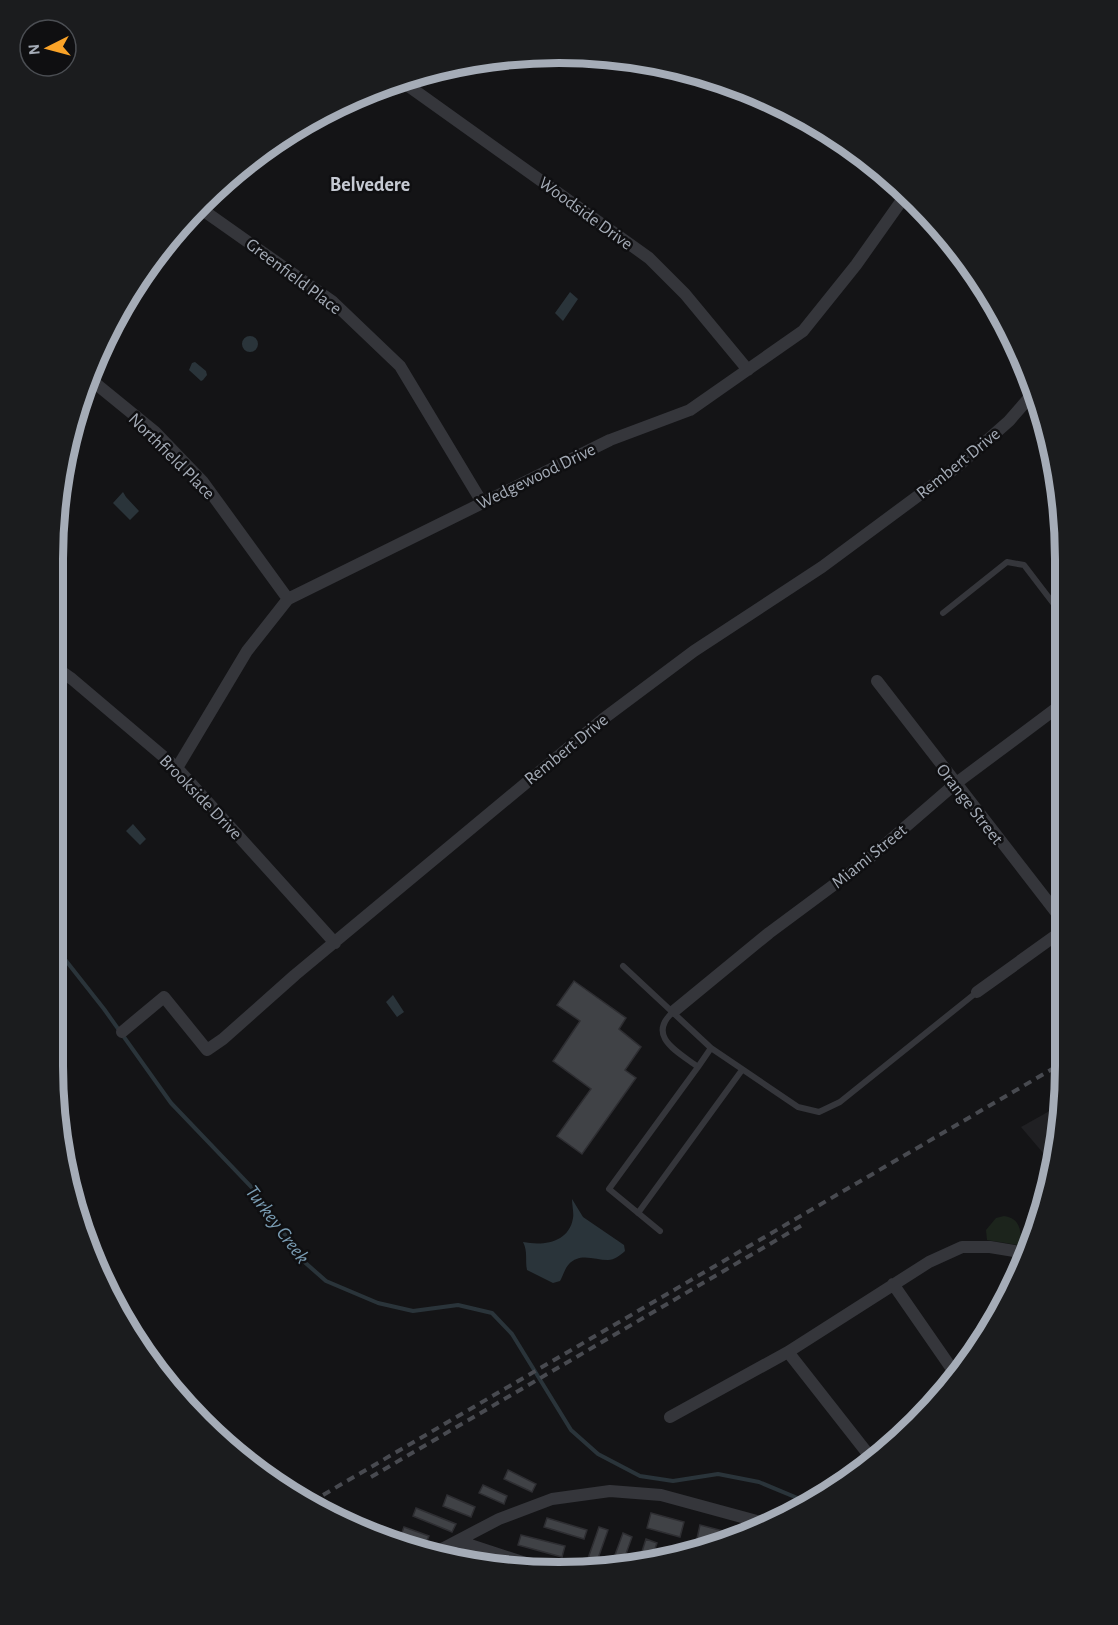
<svg xmlns="http://www.w3.org/2000/svg" width="1118" height="1625" font-family="'Alegreya Sans',sans-serif">
  <rect width="100%" height="100%" fill="#141416"/>
  <path fill="#202023" d="M1062,1104L1056,1164L1055,1167L1021,1127Z"/>
  <path fill="#1c241c" d="M1004,1216C1019,1218 1021,1229 1021,1242L1018,1245L987,1240L986,1230L996,1218Z"/>
  <path fill="#2a343a" d="M570,292L578,299L563,321L555,313Z
    M242 344a8 8 0 1 1 16 0a8 8 0 1 1-16 0Z
    M195,362L206,371L207,375L203,380L201,381L189,370L192,363Z
    M123,492L126,497L139,511L130,520L113,503Z
    M133,824L146,839L140,845L126,831Z
    M393,995L404,1012L397,1017L386,1002Z
    M572,1199L583,1217L624,1245L625,1251C621,1255 614,1260 608,1260C595,1260 580,1252 569,1264C565,1268 563,1276 560,1281L553,1283L527,1270C525,1261 528,1251 523,1242C543,1246 569,1243 573,1218C574,1213 572,1205 572,1199Z"/>
  <g fill="none" stroke-linecap="round" stroke-linejoin="round">
    <path stroke="#2a343a" stroke-width="4" d="M52,943L104,1009L171,1103L258,1194L301,1259L326,1281L378,1303L413,1311L458,1305L492,1313L512,1334L571,1430L598,1454L640,1476L673,1481L718,1474L759,1482L807,1502L811,1505"/>
  </g>
  <path fill="#404246" stroke="#2e2e32" stroke-width="1.5" d="M574,981L626,1018L619,1029L641,1047L625,1070L636,1078L582,1154L557,1136L591,1089L553,1061L580,1021L557,1005Z
    M508,1470L536,1484L532,1492L504,1479Z
    M483,1485L507,1496L504,1504L479,1493Z
    M447,1495L475,1507L471,1517L443,1506Z
    M416,1508L456,1524L452,1532L413,1516Z
    M651,1513L684,1522L680,1537L647,1528Z
    M547,1518L587,1530L584,1539L544,1527Z
    M700,1525L731,1533V1535L705,1545L696,1543Z
    M404,1527L429,1536L424,1548L399,1540Z
    M599,1527L608,1530L595,1567H585Z
    M623,1533L632,1537L622,1565L611,1566Z
    M521,1535L565,1546L562,1557L518,1545Z
    M646,1539L657,1543L650,1563L638,1564Z
    M671,1548L679,1551L678,1555L667,1559Z"/>
  <g fill="none" stroke-linecap="round" stroke-linejoin="round">
    <path stroke="#35363b" stroke-width="6" d="M943,613L1007,562L1024,565L1066,620
      M623,966L711,1048L798,1107L819,1112L840,1102L977,992
      M698,1067L711,1048
      M638,1213L742,1070
      M660,1231L609,1189L698,1067C678,1052 645,1036 674,1011"/>
    <path stroke="#35363b" stroke-width="12" d="M400,80L649,258L685,294L748,370
      M197,206L333,302L400,366L483,504
      M90,379L155,432L203,482L288,599
      M52,665L72,679L177,768L335,943
      M877,681L1066,925
      M177,768L247,651L288,599L610,440L690,410L803,331L856,265L907,193
      M977,992L1066,928
      M674,1011L769,933L866,861L955,784L1066,701
      M122,1032L164,997L207,1050L223,1039L295,975L603,719L694,651L822,567L957,467L1009,421L1035,391
      M893,1284L954,1372
      M134,1340L142,1351
      M788,1352L872,1459
      M670,1417L788,1352L929,1262L962,1247H990L1026,1253
      M458,1541L547,1570
      M438,1551L499,1519L552,1499L610,1491L661,1495L764,1523"/>
    <path stroke="#484a50" stroke-width="4" stroke-dasharray="8 6" stroke-linecap="butt" d="M371,1477L804,1224
      M311,1502L1066,1061"/>
  </g>
  <g text-anchor="middle" stroke-width="5" stroke-linejoin="round" paint-order="stroke">
    <g font-size="18" fill="#a5acb7" stroke="#0f0f11">
      <text transform="translate(586 213) rotate(36)" y="6">Woodside Drive</text>
      <text transform="translate(294 276) rotate(37)" y="6">Greenfield Place</text>
      <text transform="translate(172 456) rotate(45)" y="6">Northfield Place</text>
      <text transform="translate(958 463) rotate(-39)" y="6">Rembert Drive</text>
      <text transform="translate(536 476) rotate(-26)" y="6">Wedgewood Drive</text>
      <text transform="translate(566 749) rotate(-39)" y="6">Rembert Drive</text>
      <text transform="translate(201 797) rotate(46)" y="6">Brookside Drive</text>
      <text transform="translate(970 804) rotate(52)" y="6">Orange Street</text>
      <text transform="translate(869 856) rotate(-39)" y="6">Miami Street</text>
    </g>
    <g font-size="20" font-weight="bold" fill="#c6cad3" stroke="#0f0f11">
      <text x="370" y="191">Belvedere</text>
    </g>
    <g font-size="20" font-style="italic" fill="#7a9db4" stroke="#0f0f11">
      <text transform="translate(278 1224) rotate(53)" y="7">Turkey Creek</text>
    </g>
  </g>
  <path d="M0 0H1118V1625H0ZM559 63H559A496 496 0 0 1 1055 559V1066A496 496 0 0 1 559 1562H559A496 496 0 0 1 63 1066V559A496 496 0 0 1 559 63Z" fill="#1b1c1e" fill-rule="evenodd"/>
  <path fill="none" stroke="#a5acb7" stroke-width="8" d="M559 63H559A496 496 0 0 1 1055 559V1066A496 496 0 0 1 559 1562H559A496 496 0 0 1 63 1066V559A496 496 0 0 1 559 63Z"/>
  <g transform="translate(48 48) rotate(264)"><circle r="28" fill="#0f0f11" stroke="#4b4e53" stroke-width="1.5"/>
  <path d="M0-4.5L10 22L0 15L-10 22Z" fill="#faa328"/>
  <text y="-9" font-size="16" font-weight="bold" text-anchor="middle" fill="#a5acb7">N</text>
  </g>
</svg>
